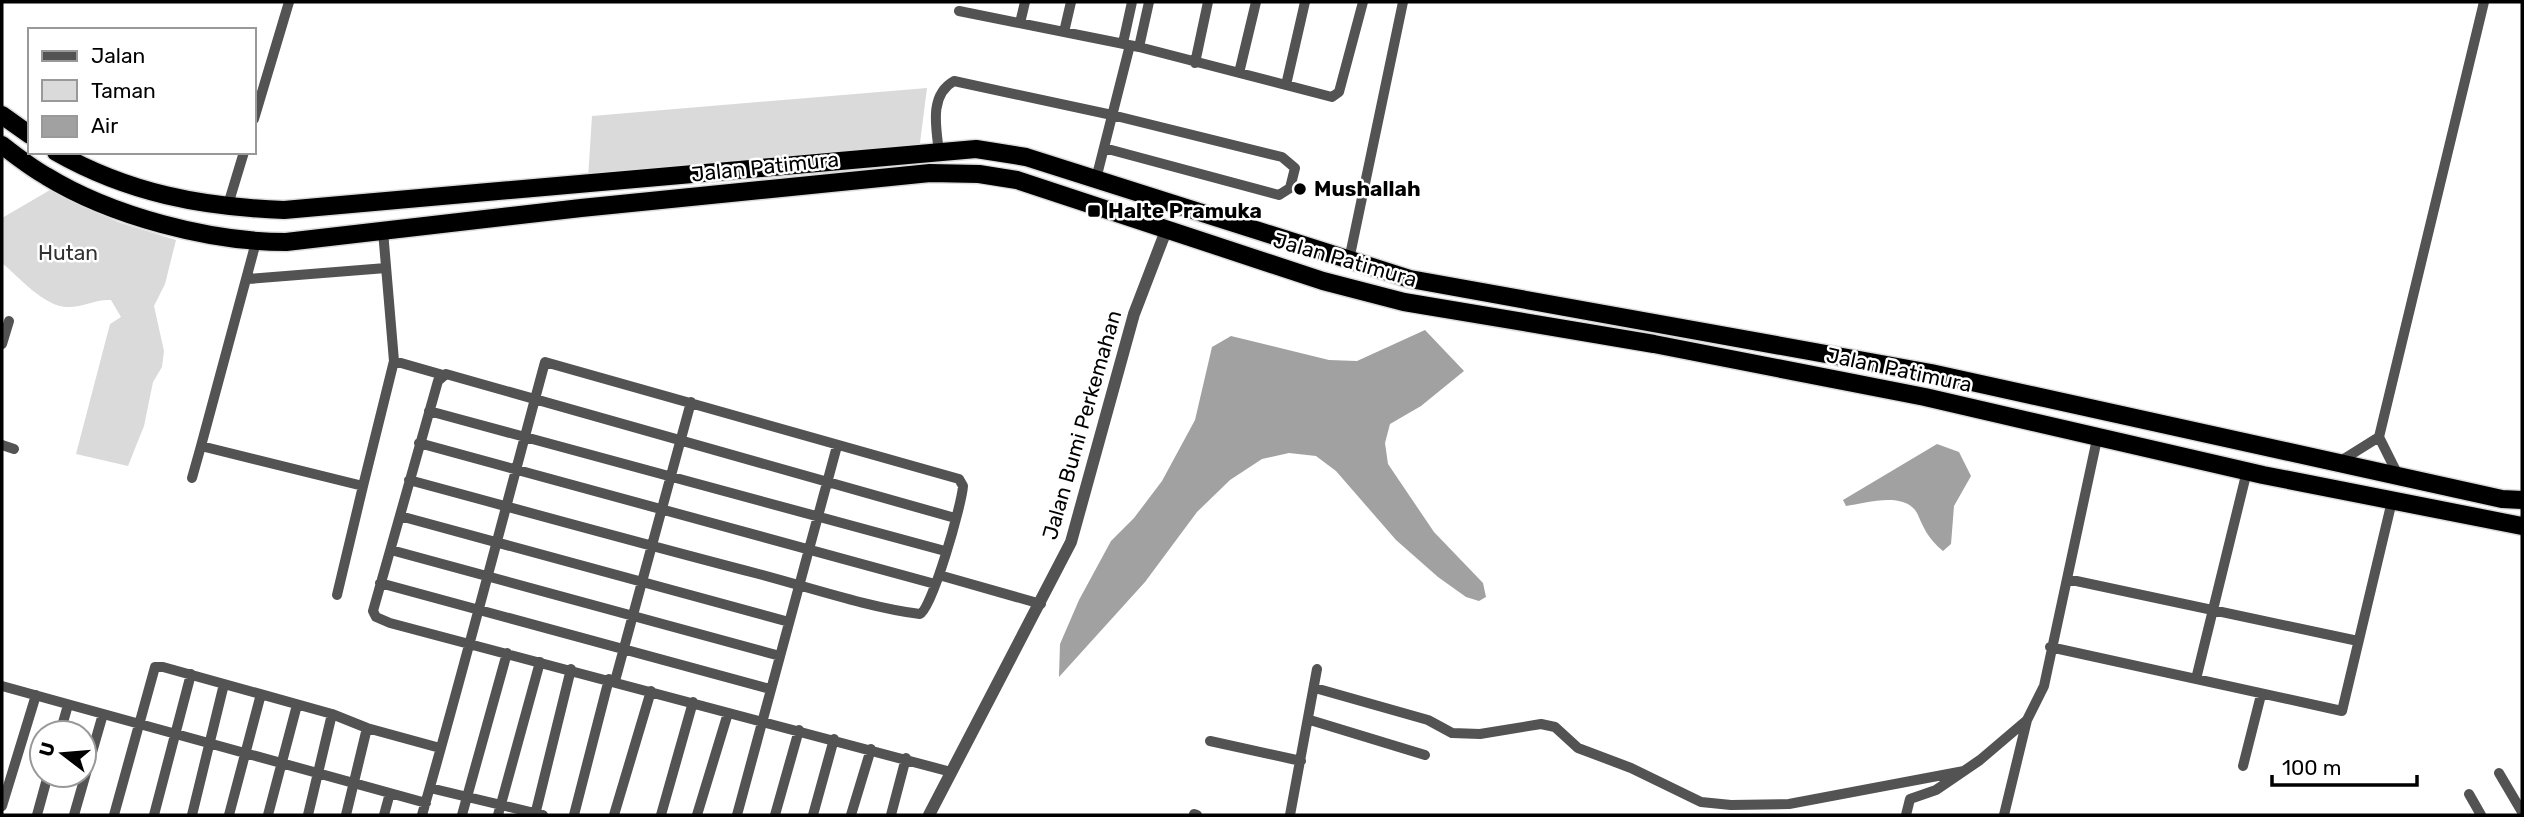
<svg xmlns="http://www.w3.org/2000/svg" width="2524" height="817" font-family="Rubik,sans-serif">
  <rect width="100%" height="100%" fill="#fff"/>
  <path fill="#dadada" d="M927,88L919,151L588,178L592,116Z
    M50,190L118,222L176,240L165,284L154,306L164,351L162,367L153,382L144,426L128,466L76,454L110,324L121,317L111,300C96,299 84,307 69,307C45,308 19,277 2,263V218Z"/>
  <path fill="#a1a1a1" d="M1425,330L1464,371L1421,406L1390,424L1385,443L1388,464L1434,532L1483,583L1486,597L1479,601L1466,597L1438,577L1396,540L1336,471L1316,456L1289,453L1262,459L1230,480L1197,512L1145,582L1059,677L1060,644L1079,600L1111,541L1134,518L1162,481L1195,420L1212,347L1231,336L1329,360L1357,361Z
    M1937,444L1959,452L1971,476L1954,506L1951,544L1943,551C1929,539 1925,531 1918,515C1907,490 1866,503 1846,506L1843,500Z"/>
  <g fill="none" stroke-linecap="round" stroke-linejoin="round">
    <defs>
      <path id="trunk" d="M2,115L30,135
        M2,145C16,156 30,167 46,176C111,216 210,242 286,242L581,208L930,173L979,174L1017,180L1323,281L1404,302L1654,344L1925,397L2263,475L2522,526
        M56,152C128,193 202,207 284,210L976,149L1026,157L1410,279L1931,373L2502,499L2522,500"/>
    </defs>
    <use href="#trunk" stroke="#dbdbdb" stroke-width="21"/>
    <path stroke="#535353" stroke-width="10" d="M959,11L1139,47L1332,97L1339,92L1363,2
      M1020,23L1025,2
      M1064,32L1071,2
      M1123,43L1132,2
      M1139,47L1149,2
      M1195,63L1208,2
      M1239,73L1256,2
      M1286,85L1305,2
      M254,119L289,2
      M939,152C936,127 929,95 954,81L1112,115L1282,157L1295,168L1290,188L1279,195L1104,148
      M1096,179L1130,45
      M227,208L244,152
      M256,242L201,446L363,486L394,361L383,231
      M1349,260L1403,2
      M248,279L386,268
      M2,344L9,321
      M394,361L443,375
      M429,411L945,551
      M419,443L935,584
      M2,445L14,449
      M2339,462L2379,437
      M2398,475L2379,437L2484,2
      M192,478L201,446
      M409,480C524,511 639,543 755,573C805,586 870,608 920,614C932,609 962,504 963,486L959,479L545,362C504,513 465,665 422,815
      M400,516L789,622
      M391,550L780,656
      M939,575L1041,604
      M2067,579L2358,641
      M380,583L770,689
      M337,595L363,486
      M2050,647L2342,711L2392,501
      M2196,679L2247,471
      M615,681L691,402
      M2,686L426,803
      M1315,688L1428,720L1452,733L1480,734L1541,724L1555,727L1578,748L1631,768L1701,802L1731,805L1789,804L1964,771
      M1310,720L1425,755
      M60,733L68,705
      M1210,741L1301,761
      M2243,766L2261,695
      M951,772L390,623L376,617L373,611L438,381L446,374L955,518
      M2499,773L2522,812
      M430,788L543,815
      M2469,794L2481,815
      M2,806L36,695
      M1194,814L1197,815
      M37,815L48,775
      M74,815L103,714
      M114,815L155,667H163L332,714L367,728
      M154,815L191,674
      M192,815L224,684
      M229,815L261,694
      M268,815L297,705
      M308,815L332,714
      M346,815L367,728L440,748
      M384,815L390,793
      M462,815L507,653
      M498,815L540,662
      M535,815L571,669
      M574,815L609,679
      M614,815L651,691
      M661,815L693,702
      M697,815L728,713
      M737,815L837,446
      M775,815L799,730
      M813,815L834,739
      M851,815L871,749
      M891,815L906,758
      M1290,815L1317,669
      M1906,815L1910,799L1936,790L1980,760L2027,720L2044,686L2097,439
      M2004,815L2027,720"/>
    <path stroke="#535353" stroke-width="12" d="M929,815L1071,542L1134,314L1167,228"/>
    <use href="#trunk" stroke="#000" stroke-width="18"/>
  </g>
  <g fill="#000" stroke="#fff" stroke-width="2.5">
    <circle cx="1300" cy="189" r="7"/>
    <rect x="1087" y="204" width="14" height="14" rx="3.5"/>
  </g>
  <g text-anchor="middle" stroke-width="5" stroke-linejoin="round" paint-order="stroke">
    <g font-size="21" fill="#000" stroke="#fff">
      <text transform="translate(765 167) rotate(-6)" y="7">Jalan Patimura</text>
      <text transform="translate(1345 260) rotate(16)" y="7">Jalan Patimura</text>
      <text transform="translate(1899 370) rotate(12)" y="7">Jalan Patimura</text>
      <text transform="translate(1082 425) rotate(-74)" y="7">Jalan Bumi Perkemahan</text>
    </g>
    <g font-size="21" font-weight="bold" fill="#000" stroke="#fff" text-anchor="start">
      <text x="1314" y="196">Mushallah</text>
      <text x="1108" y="218">Halte Pramuka</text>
    </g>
    <g font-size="21" fill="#313131" stroke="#fff">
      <text x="68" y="260">Hutan</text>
    </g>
  </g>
  <rect width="2524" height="817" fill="none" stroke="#000000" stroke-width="7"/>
  <rect x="28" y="28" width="228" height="126" fill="#ffffff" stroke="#999999" stroke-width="2"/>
  <rect x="42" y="51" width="35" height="10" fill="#535353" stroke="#999999" stroke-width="2"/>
  <text x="91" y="63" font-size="21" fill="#000000">Jalan</text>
  <rect x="42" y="80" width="35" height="21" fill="#dadada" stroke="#999999" stroke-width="2"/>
  <text x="91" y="98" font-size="21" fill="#000000">Taman</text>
  <rect x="42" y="116" width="35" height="21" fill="#a1a1a1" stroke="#999999" stroke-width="2"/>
  <text x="91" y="133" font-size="21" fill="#000000">Air</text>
  <g transform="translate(63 754) rotate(286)"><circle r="33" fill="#ffffff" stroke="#999999" stroke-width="2"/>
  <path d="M0-5L12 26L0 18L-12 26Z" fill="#000000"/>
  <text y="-10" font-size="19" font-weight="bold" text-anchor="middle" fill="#000000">U</text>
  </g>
  <path d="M2272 775v10h145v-10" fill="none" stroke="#000000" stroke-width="3.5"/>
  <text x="2282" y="775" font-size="21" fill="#000000" stroke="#ffffff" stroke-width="5" paint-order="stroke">100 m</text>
</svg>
